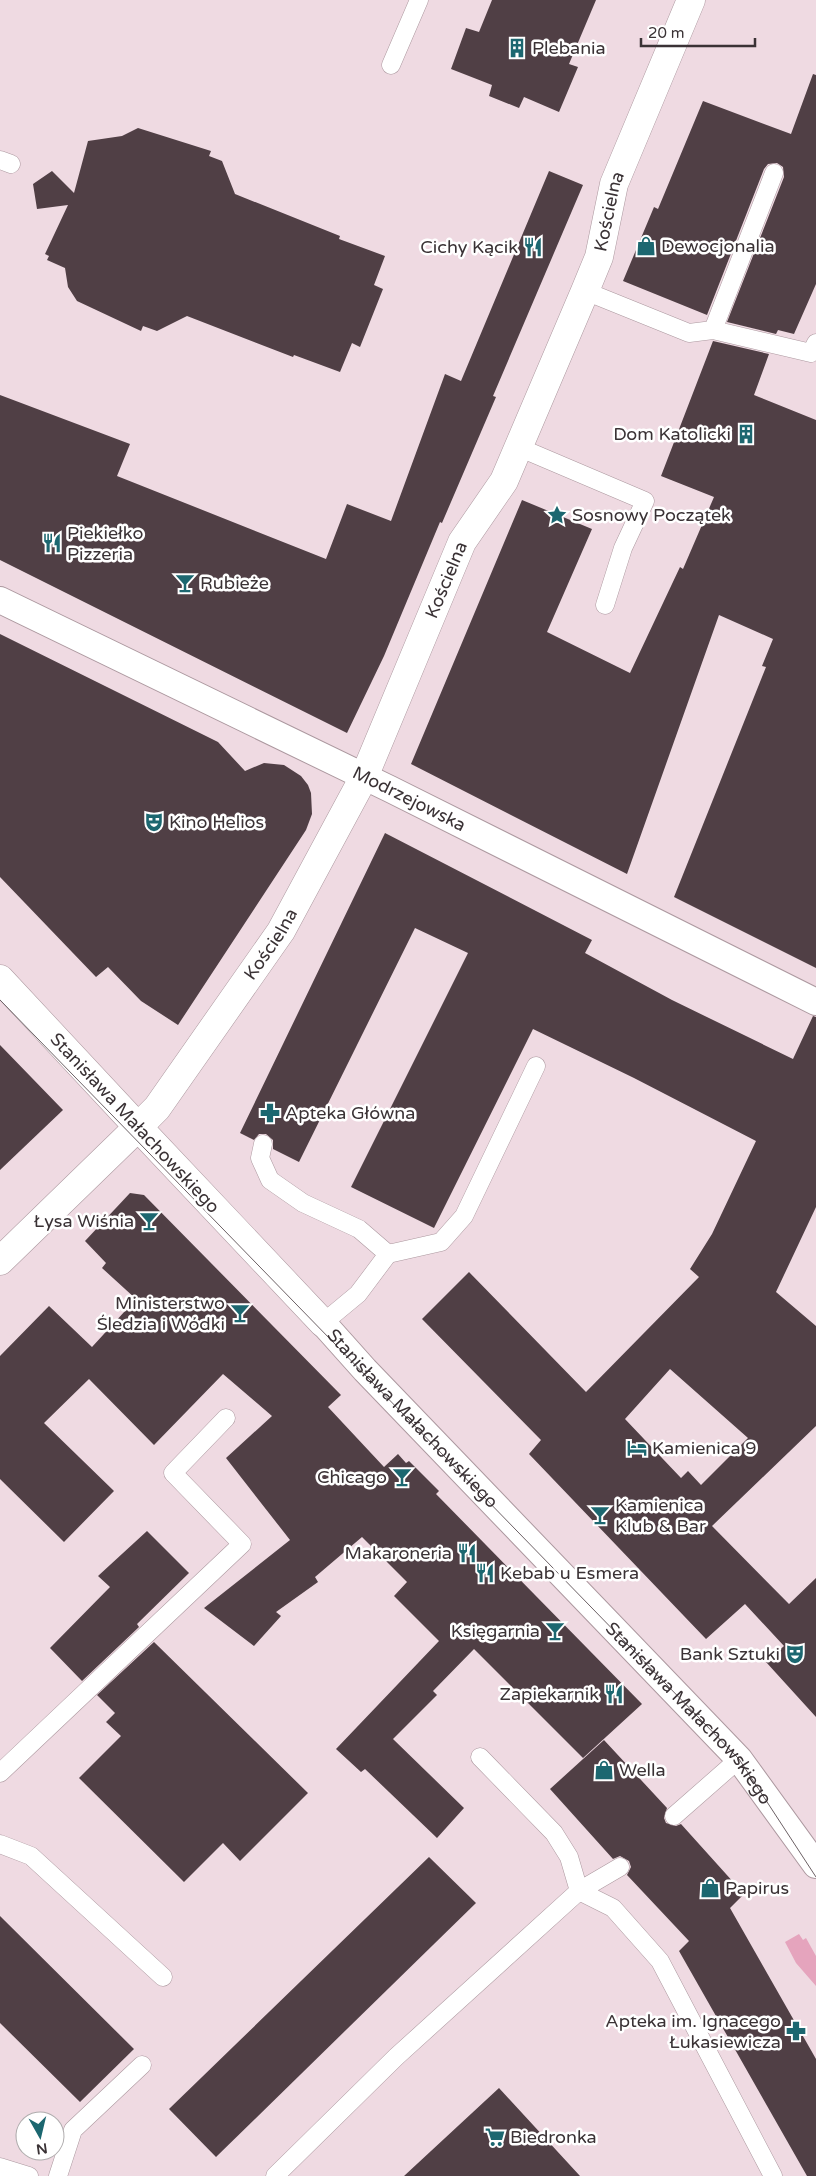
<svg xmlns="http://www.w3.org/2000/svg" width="816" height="2176" font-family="'Varela Round',sans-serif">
  <rect width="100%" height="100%" fill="#efdae2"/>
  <path fill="#e5a4bd" d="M799,1934L803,1940L806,1938L816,1956V1986L796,1963L785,1942Z"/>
  <path fill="#503f45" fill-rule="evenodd" d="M492,0H596L569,64L578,67L559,112L524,97L519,108L489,96L492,85L451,69L466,28L479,32Z
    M813,74L816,75V284L794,334L778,330L776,334L727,322L784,177L783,167L777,163L768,164L764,169L707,315L623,281L654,207L658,209L703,101L791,134Z
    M138,128L211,151L209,156L222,161L235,194L340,236L339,239L385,256L374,285L383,289L360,347L352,343L340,372L294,355L293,357L187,316L157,331L143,326L141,331L77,301L68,287L65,268L47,260L49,256L45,254L68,205L37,209L33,184L52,171L74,193L88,141L122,136Z
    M549,171L583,185L493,396L496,397L442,523L440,522L384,656L347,733L0,560V395L130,444L117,476L326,559L347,504L391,521L445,374L461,381Z
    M713,341L769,354L754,395L816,420V968L674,897L766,667L762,666L773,639L719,615L627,874L411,764L522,500L592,529L547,632L630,673L680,567L683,569L714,497L661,476Z
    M0,634L218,742L245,771L264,763L284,765L301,776L308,785L311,793L312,814L306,830L178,1025L141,1001L108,967L96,977L0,877Z
    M385,833L592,940L585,953L672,1000L793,1059L813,1016L816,1017V1207L776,1292L816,1326V1426L712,1526L789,1604L816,1578V1717L766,1662L784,1646L745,1604L706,1639L529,1454L541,1440L422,1319L469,1272L586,1392L699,1277L690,1269L712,1234L756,1141L634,1078L533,1029L434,1228L351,1187L468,953L415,928L299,1162L273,1149V1140L266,1134H259L254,1140L240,1133ZM670,1369L748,1438L701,1485L688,1471L681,1478L625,1419Z
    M0,1045L63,1110L0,1170Z
    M130,1193L144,1195L341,1395L328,1407L384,1467L398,1454L406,1463L409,1461L439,1491L436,1494L642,1704L583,1758L474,1649L433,1691L437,1695L393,1739L464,1808L437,1838L365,1769L361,1772L336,1749L439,1641L394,1596L407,1582L362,1537L315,1577L318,1582L276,1612L281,1616L254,1646L204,1608L290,1540L226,1458L272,1416L223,1374L154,1445L89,1379L44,1423L114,1491L64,1542L0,1479V1356L49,1306L92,1347L136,1299L102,1268L106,1263L85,1241Z
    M147,1531L189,1573L137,1624L139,1627L82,1681L50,1648L110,1587L98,1576Z
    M154,1642L308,1793L240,1861L223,1843L184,1882L79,1778L121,1736L106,1722L115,1713L97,1695Z
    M604,1740L667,1808L664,1818L666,1823L676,1826L681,1824L744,1894L730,1908L816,2059V2176H807L679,1951L689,1941L627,1875L631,1867L629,1861L620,1856L613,1859L550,1789Z
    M429,1857L476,1903L216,2157L169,2109Z
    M0,1916L134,2049L80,2102L0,2023Z
    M499,2088L580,2176H404Z"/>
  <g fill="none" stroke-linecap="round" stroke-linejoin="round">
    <defs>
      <path id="service" d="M391,65L419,0
        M0,160L11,164
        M585,291L689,333L713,330L774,173
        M713,330L811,353L816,343
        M518,447L645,501L623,548L605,605
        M263,1144L260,1158L270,1180L303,1203L359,1229L388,1254L358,1294L323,1323
        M388,1254L441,1242L464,1216L536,1066
        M480,1757L554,1833L569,1857L579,1891L613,1908L660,1961L773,2176
        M0,1773L242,1544L173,1473L226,1418
        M674,1816L739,1759
        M0,1844L31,1856L163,1977
        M0,2167L29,2176
        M58,2176L73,2130L142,2065
        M275,2176L396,2057L579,1891L620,1867"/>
      <g id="pedestrian">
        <path id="s1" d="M0,600L390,789L816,1002"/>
        <path id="s2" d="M323,1323L365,1370L739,1759L816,1865"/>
      </g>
      <g id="minor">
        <path id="s3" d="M323,1323L138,1127L157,1108L281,931L364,777L462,542L504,481L585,291L599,257L614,184L691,0"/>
      </g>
      <path id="tertiary" d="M0,979L138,1127L0,1261"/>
    </defs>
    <use href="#service" stroke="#ac989f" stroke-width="19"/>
    <use href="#pedestrian" stroke="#ac989f" stroke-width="28"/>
    <use href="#minor" stroke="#ac989f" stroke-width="29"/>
    <use href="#tertiary" stroke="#ac989f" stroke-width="29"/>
    <use href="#service" stroke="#fff" stroke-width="18"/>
    <use href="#pedestrian" stroke="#fff" stroke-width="26"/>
    <use href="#minor" stroke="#fff" stroke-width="28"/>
    <use href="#tertiary" stroke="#fff" stroke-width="28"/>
    <path stroke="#6c6165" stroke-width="1" id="s4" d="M0,1000L739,1759L816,1877"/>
  </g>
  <defs>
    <symbol id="building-bare" viewBox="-9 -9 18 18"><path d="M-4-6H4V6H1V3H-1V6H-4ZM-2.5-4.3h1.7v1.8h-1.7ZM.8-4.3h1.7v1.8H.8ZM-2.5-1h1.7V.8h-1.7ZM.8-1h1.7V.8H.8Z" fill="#1c6770" stroke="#fff" stroke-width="2.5" paint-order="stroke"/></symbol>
    <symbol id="shop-bare" viewBox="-9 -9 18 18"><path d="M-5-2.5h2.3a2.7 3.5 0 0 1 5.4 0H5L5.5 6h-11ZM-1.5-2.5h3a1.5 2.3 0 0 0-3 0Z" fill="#1c6770" stroke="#fff" stroke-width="2.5" paint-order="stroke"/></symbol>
    <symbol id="restaurant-bare" viewBox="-9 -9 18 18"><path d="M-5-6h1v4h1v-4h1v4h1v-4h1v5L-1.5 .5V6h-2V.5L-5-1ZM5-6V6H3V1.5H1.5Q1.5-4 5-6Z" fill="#1c6770" stroke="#fff" stroke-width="2.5" paint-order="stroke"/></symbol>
    <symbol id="sight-bare" viewBox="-9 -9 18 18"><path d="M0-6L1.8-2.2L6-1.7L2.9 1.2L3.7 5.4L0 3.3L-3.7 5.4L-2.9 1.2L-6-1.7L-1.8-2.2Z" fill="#1c6770" stroke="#fff" stroke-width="2.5" paint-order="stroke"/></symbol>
    <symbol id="bar-bare" viewBox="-9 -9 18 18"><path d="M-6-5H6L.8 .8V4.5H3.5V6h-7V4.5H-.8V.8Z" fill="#1c6770" stroke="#fff" stroke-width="2.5" paint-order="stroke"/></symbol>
    <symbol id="theatre-bare" viewBox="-9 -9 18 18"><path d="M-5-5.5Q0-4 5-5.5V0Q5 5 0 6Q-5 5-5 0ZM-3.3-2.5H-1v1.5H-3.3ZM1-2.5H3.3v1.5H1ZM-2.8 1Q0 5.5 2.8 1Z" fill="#1c6770" stroke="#fff" stroke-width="2.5" paint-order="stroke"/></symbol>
    <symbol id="pharmacy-bare" viewBox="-9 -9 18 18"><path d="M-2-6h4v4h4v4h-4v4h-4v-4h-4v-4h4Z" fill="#1c6770" stroke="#fff" stroke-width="2.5" paint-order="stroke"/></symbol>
    <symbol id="hotel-bare" viewBox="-9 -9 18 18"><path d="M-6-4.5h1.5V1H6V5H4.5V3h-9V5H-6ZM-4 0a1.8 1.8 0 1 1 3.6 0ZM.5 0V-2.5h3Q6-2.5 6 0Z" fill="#1c6770" stroke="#fff" stroke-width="2.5" paint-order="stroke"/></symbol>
    <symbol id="supermarket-bare" viewBox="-9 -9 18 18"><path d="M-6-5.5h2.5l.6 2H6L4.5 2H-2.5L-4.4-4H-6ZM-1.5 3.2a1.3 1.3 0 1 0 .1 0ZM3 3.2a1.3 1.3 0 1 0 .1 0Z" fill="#1c6770" stroke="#fff" stroke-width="2.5" paint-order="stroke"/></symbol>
  </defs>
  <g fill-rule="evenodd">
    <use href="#building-bare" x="503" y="34" width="28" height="28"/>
    <use href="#shop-bare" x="632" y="232" width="28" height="28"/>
    <use href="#restaurant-bare" x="519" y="233" width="28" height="28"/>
    <use href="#building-bare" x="732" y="420" width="28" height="28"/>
    <use href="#sight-bare" x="543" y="501" width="28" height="28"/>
    <use href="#restaurant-bare" x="38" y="529" width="28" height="28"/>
    <use href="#bar-bare" x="171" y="569" width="28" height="28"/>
    <use href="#theatre-bare" x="140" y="808" width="28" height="28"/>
    <use href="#pharmacy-bare" x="256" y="1099" width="28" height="28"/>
    <use href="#bar-bare" x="135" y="1207" width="28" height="28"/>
    <use href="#bar-bare" x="226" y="1299" width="28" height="28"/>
    <use href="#hotel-bare" x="623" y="1434" width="28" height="28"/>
    <use href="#bar-bare" x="388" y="1463" width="28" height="28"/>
    <use href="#bar-bare" x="586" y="1501" width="28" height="28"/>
    <use href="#restaurant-bare" x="453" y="1539" width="28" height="28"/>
    <use href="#restaurant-bare" x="471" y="1559" width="28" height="28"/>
    <use href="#bar-bare" x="541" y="1617" width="28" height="28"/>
    <use href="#theatre-bare" x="781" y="1640" width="28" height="28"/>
    <use href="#restaurant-bare" x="600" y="1680" width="28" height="28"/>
    <use href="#shop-bare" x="590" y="1756" width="28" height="28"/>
    <use href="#shop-bare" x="696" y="1874" width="28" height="28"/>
    <use href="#pharmacy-bare" x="782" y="2017" width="28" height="28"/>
    <use href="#supermarket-bare" x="481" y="2123" width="28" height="28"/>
  </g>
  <g text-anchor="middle" stroke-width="5" stroke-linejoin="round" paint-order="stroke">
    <g font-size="18" fill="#3a3235" stroke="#fff" text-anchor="start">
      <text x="532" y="54">Plebania</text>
      <text x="661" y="252">Dewocjonalia</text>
      <text x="518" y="253" text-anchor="end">Cichy Kącik</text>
      <text x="731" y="440" text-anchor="end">Dom Katolicki</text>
      <text x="572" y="521">Sosnowy Początek</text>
      <text x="67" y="539">Piekiełko<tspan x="67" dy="21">Pizzeria</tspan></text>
      <text x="200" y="589">Rubieże</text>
      <text x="169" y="828">Kino Helios</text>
      <text x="285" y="1119">Apteka Główna</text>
      <text x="134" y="1227" text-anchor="end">Łysa Wiśnia</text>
      <text x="225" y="1309" text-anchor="end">Ministerstwo<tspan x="225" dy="21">Śledzia i Wódki</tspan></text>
      <text x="652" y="1454">Kamienica 9</text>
      <text x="387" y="1483" text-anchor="end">Chicago</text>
      <text x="615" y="1511">Kamienica<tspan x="615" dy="21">Klub &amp; Bar</tspan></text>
      <text x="452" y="1559" text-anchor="end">Makaroneria</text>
      <text x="500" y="1579">Kebab u Esmera</text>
      <text x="540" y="1637" text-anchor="end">Księgarnia</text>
      <text x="780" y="1660" text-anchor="end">Bank Sztuki</text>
      <text x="599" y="1700" text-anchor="end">Zapiekarnik</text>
      <text x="619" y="1776">Wella</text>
      <text x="725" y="1894">Papirus</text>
      <text x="781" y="2027" text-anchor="end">Apteka im. Ignacego<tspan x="781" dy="21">Łukasiewicza</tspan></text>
      <text x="510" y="2143">Biedronka</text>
    </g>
    <g font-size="18" fill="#3a3235" stroke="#fff">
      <text dy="6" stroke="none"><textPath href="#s3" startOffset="1306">Kościelna</textPath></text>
      <text dy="6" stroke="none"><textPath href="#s3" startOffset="901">Kościelna</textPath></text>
      <text dy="6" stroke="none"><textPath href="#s1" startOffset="455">Modrzejowska</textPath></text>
      <text dy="6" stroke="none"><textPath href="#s3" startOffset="496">Kościelna</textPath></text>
      <text transform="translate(135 1123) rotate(47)" y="6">Stanisława Małachowskiego</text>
      <text dy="6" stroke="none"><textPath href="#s2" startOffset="131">Stanisława Małachowskiego</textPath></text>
      <text dy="6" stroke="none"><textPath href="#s4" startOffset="992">Stanisława Małachowskiego</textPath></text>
    </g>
  </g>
  <g transform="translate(40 2136) rotate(172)"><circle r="24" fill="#ffffff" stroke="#b0adae"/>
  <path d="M0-4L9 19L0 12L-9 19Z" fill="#1c6770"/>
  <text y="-8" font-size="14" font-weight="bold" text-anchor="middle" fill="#3a3235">N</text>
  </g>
  <path d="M641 38v8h114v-8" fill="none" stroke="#3a3235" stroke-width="2.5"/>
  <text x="648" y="38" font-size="15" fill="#3a3235" stroke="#ffffff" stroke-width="4" paint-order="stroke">20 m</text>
</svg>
